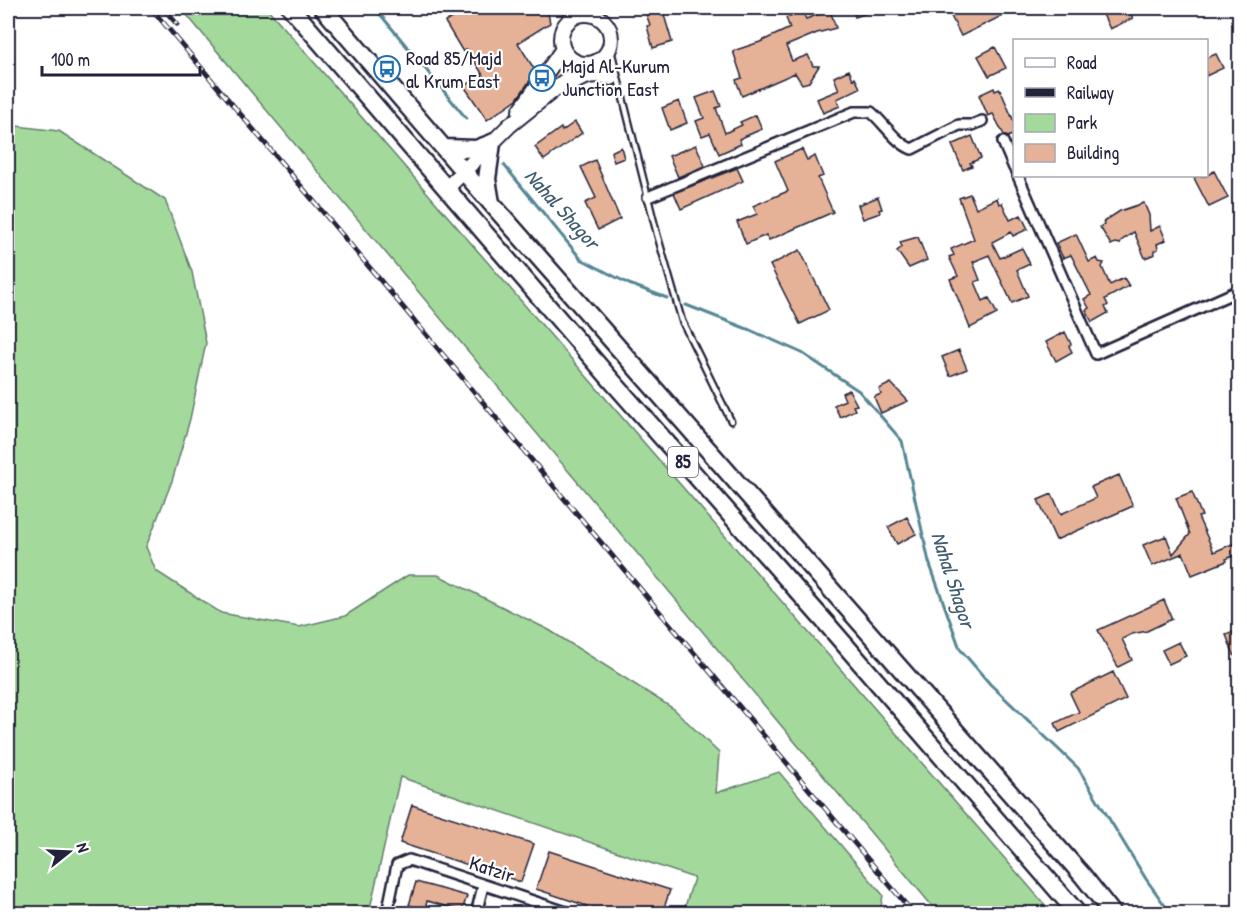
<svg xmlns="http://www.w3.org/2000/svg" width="1247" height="921" font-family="'Patrick Hand',sans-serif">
  <rect width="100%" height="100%" fill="#fff"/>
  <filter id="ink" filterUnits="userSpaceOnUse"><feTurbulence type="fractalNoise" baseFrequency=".0167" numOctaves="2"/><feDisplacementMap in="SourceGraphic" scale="12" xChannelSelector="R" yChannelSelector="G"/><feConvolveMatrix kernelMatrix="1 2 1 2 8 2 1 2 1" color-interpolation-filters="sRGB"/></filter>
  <g filter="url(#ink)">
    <path fill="#a4d99c" stroke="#637e6c" stroke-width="1.5" d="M181,8H267L1052,913H938Z
      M8,125L59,131L165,200L192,272L206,343L190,419L172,481L146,547L156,571L221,613L299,627L345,616L408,575H438L549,630L674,709L719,753L716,793L779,772L883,895L880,913H683L694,878L400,777L369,913H8Z"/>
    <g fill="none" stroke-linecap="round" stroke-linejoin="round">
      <path stroke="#558694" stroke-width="3" d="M375,8L466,118
        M504,165L581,259L629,284L667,298
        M686,305L750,330L802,353L859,391L902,441L929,562L960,649L990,684L1078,768L1146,879L1171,914"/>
    </g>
    <path fill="#e5b297" stroke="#22223b" stroke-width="1.5" d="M468,8H547L550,23L518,43L536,72L517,99L487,120L464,86L483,75L467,49L463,52L445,22Z
      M644,8H662L672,42L653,48L647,26L650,25Z
      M852,8H878L879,9L855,17Z
      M958,8H1018L961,36L949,12Z
      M1100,8H1127L1133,18L1110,29Z
      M830,10L836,28L817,33L786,46L792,61L808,55L813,66H819L809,82L802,84L795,73L742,96L736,80L742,78L733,51L760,42L790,28L786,18L802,11L806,19Z
      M995,47L1006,68L989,76L978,56Z
      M1216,54L1223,68L1206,76V58Z
      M849,70L853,79L855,78L860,88L837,99L840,106L823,113L817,99L839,90L834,77Z
      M994,88L995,91L1000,89L1014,122V134L1008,137L1004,135L993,114L988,116L979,95Z
      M715,91L721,106L716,108L725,133L742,125L740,122L756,115L762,129L739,139L741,144L719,154L710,133L702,136L696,121L704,118L696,98Z
      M679,101L687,123L670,130L662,108Z
      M575,122L582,133L544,160L535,147L561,128L562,131Z
      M972,136L981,158L970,163L972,166L963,170L952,145Z
      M696,145L705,166L678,177L669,156Z
      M621,147L624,158L614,162L611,152Z
      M802,149L807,160L815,156L823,176L818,178L833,212L769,240L766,235L746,244L737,222L757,214L753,206L788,191L775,161Z
      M595,160L620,219L598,230L585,203L596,198L581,167Z
      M737,168L743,181L681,209L674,193Z
      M1214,171L1228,198L1209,207L1194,178L1198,176H1206Z
      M970,194L976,208L997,198L999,204L1002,203L1010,220L1021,215L1028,229L1013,236L1011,232L992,242L1000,258L1022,248L1030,264L1017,270L1028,296L1012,303L989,255L973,262L980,280L975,282L983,301L989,298L997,314L970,328L950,279L958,276L949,257L954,255L951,249L974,239L959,198Z
      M878,197L882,209L879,210L880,213L863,219L858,205Z
      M1144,203L1149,215L1150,231L1160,226L1166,240L1157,244L1158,249L1154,251L1155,254L1145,258L1134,232L1121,241L1120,244L1115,243L1111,245L1100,227L1104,224L1103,222L1120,211Z
      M1076,234L1089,262L1097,258L1099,262L1104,263L1102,267L1110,285L1124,278L1129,286L1105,299L1108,305L1105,307L1108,313L1092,322L1086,310L1089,308L1084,299L1091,295L1071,255L1063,258L1056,243Z
      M918,237L927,260L909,268L897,251L902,247L900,242Z
      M800,250L829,310L800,324L770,265Z
      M1065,332L1071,344L1069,346L1072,352L1056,361L1046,342Z
      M959,350L967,369L950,376L942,357Z
      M891,383L908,401L881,413L874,397L881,394L879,389Z
      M849,390L857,405L853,406L855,410L840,417L834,405L845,400L842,393Z
      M1119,475L1133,506L1056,540L1038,500L1052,494L1061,514L1096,498L1091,487Z
      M1192,492L1202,516L1198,517L1214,552L1239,541V553L1226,559L1227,561L1192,575L1183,553L1152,566L1143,545L1166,536L1173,554L1190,534L1176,498Z
      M907,517L916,534L897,544L888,527Z
      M1164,600L1172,619L1147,631L1132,634L1122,639L1132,660L1118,667L1098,630Z
      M1239,630V667L1226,635Z
      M1179,642L1186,656L1169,664L1162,650Z
      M1113,672L1126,699L1059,732L1055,723L1079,712L1070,693Z
      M412,805L534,844L521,882L400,843Z
      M549,851L670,890L662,914H611L536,889Z
      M416,882L467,896L462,911L427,901L425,910L409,905Z"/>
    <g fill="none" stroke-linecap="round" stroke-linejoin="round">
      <defs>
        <path id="lane" d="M610,46L657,234L682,321L731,421
          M598,61L607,72"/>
        <path id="street" d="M1003,142L1014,168
          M1018,176L1096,354L1240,290
          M648,197L854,112H871C884,123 897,144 912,149L959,125H972L982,121
          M387,914L397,865L409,860L572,914
          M476,914L483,886"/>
        <path id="secondary" d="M561 39a25 25 0 1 1 50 0a25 25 0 1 1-50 0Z
          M571,84C585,76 595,72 611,78
          M520,111L563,49
          M446,189L510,125L586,64"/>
        <path id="highway" d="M291,8L612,381L826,623L1078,914
          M323,8L491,203L1083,876L1113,914
          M445,148L476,149L492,143
          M491,203L487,179L492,143"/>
      </defs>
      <use href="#lane" stroke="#22223b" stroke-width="9"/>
      <use href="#street" stroke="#22223b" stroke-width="14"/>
      <use href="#secondary" stroke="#22223b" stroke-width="18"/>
      <use href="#highway" stroke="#22223b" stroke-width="21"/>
      <use href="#lane" stroke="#fff" stroke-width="4.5"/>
      <use href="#street" stroke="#fff" stroke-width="9"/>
      <use href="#secondary" stroke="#fff" stroke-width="14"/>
      <use href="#highway" stroke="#fff" stroke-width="16"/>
      <defs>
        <path id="rail" d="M151,8L914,914
          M163,8L177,24"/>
      </defs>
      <use href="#rail" stroke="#22223b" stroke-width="5"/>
      <use href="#rail" stroke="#fff" stroke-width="3" stroke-dasharray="9" stroke-linecap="butt"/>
    </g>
  </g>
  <defs>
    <symbol id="bus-ring" viewBox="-11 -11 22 22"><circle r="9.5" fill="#fff" stroke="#1f6fb2" stroke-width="1.5"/><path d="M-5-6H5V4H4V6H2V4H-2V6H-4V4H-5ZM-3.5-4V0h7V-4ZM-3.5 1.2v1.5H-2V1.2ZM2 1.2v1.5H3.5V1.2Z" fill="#1f6fb2"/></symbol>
  </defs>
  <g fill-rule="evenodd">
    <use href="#bus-ring" x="372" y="54" width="30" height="30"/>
    <use href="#bus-ring" x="527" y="63" width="30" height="30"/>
  </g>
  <g text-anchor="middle" stroke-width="4.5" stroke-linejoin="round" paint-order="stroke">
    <rect fill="#fff" stroke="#646476" stroke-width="1.5" x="668" y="447" width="30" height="30" rx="4.5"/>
    <g font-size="18" font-weight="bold" fill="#22223b">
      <text x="683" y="468">85</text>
    </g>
    <g font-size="20" fill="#22223b" stroke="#fff" text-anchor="start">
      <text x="406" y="65">Road 85/Majd<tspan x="406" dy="23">al Krum East</tspan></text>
      <text x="562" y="73">Majd Al-Kurum<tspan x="562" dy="23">Junction East</tspan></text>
    </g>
    <g font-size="20" fill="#22223b" stroke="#fff">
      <text transform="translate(492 869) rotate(18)" y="7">Katzir</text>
    </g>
    <g font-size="21" font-style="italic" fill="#405c6f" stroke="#fff">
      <text transform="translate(562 209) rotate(48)" y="7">Nahal Shagor</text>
      <text transform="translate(953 580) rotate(72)" y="7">Nahal Shagor</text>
    </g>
  </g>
  <rect width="1247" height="921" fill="none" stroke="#fff" stroke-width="30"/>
  <rect x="15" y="15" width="1217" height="891" fill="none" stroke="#22223b" stroke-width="2" filter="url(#ink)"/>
  <rect x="1013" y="39" width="195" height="138" fill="#ffffff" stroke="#a7a7b1" stroke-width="1.5"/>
  <rect x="1025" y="58" width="30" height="9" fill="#ffffff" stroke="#a7a7b1" stroke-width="1.5"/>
  <text x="1067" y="69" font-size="18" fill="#22223b">Road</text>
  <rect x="1025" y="88" width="30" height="9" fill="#22223b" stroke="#a7a7b1" stroke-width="1.5"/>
  <text x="1067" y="99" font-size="18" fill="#22223b">Railway</text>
  <rect x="1025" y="114" width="30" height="18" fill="#a4d99c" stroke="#a7a7b1" stroke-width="1.5"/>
  <text x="1067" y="129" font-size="18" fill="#22223b">Park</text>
  <rect x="1025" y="144" width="30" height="18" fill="#e5b297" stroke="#a7a7b1" stroke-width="1.5"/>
  <text x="1067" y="159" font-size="18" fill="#22223b">Building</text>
  <g transform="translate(69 852) rotate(72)" stroke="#ffffff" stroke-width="4.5" paint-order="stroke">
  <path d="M0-4.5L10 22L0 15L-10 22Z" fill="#22223b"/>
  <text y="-9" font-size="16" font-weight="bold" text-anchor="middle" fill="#22223b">N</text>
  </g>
  <path d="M42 66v9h158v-9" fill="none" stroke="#22223b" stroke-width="3"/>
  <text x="51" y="66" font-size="18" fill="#22223b" stroke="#ffffff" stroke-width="4.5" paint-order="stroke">100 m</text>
</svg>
